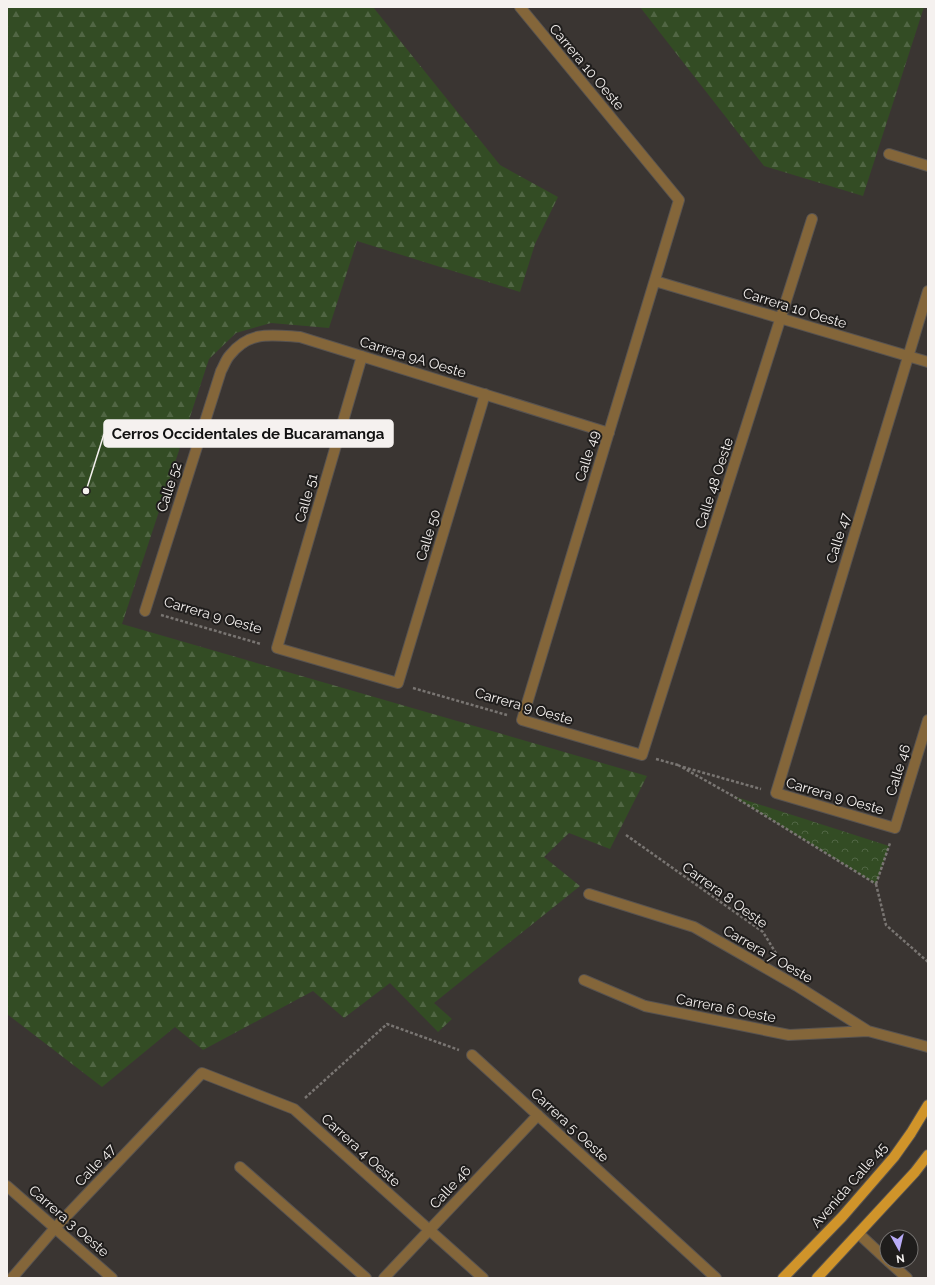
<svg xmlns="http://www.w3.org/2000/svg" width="935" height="1285" font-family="Raleway,sans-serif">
  <defs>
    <pattern id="forest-firs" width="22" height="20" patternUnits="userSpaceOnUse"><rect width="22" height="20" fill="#334c24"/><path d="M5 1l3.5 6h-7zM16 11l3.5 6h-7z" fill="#516644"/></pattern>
    <pattern id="park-crowns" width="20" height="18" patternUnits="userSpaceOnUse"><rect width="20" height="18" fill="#334c24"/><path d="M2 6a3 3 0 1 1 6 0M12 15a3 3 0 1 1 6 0" fill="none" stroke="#516644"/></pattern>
  </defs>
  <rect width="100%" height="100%" fill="#3a3532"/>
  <path fill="url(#forest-firs)" d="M7,7H373L500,165L558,197L535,244L520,292L357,241L329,328L271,323L236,333L209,359L122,624L647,776L610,849L569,833L544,857L580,886L434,1003L452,1019L438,1032L390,983L344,1018L313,991L203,1050L175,1027L102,1087L7,1014Z
    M640,7H924L863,196L764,166Z"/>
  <path fill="url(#park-crowns)" d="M733,796L889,846L876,884Z"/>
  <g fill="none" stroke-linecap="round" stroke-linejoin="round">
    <defs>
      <path id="lane" d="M889,154L928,166
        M240,1167L366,1278"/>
      <path id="street" d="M520,7L679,200L522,720L642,755L812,219
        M655,281L928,362
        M928,291L776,793L895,828L928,720
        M362,356L277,648L398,683L485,394
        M145,611L221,371C224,366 226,359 230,355C250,330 272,335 300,337L609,433
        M589,894L694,927L797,986L868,1031L928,1047
        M584,980L645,1006L789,1035L868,1031
        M472,1055L716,1278
        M7,1186L112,1278
        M859,1234L887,1260
        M888,1261L907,1278
        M12,1278L55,1228L202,1073L294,1109L483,1278
        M384,1278L538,1115"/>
      <path id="primary" d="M783,1278L842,1217L894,1157L911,1133L928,1105
        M817,1278L915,1172L928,1155"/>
    </defs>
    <use href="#lane" stroke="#585350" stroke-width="12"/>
    <use href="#street" stroke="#585350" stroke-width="12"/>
    <use href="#primary" stroke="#585350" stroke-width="12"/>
    <path stroke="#797572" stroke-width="2.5" stroke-dasharray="3 2" stroke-linecap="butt" d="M161,615L261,644
      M413,688L507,715
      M656,759L678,765
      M678,765L733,796L876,884
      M683,767L761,789
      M626,835L763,932L777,955
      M876,884L886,925L928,962
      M876,884L890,843
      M305,1098L387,1024L459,1050"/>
    <use href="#lane" stroke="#84663a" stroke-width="10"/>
    <use href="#street" stroke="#84663a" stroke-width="10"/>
    <use href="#primary" stroke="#d0942a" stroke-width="10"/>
  </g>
  <g text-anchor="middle" stroke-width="4" stroke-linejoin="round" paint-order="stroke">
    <g font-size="14" fill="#f5f1ef" stroke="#1f1d1c">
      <text transform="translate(587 67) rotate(50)" y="5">Carrera 10 Oeste</text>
      <text transform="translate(795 308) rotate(17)" y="5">Carrera 10 Oeste</text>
      <text transform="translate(413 357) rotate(17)" y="5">Carrera 9A Oeste</text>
      <text transform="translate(587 456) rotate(-73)" y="5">Calle 49</text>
      <text transform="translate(714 483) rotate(-72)" y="5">Calle 48 Oeste</text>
      <text transform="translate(169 487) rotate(-72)" y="5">Calle 52</text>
      <text transform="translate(306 498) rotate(-74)" y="5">Calle 51</text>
      <text transform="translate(428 535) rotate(-73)" y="5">Calle 50</text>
      <text transform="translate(838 538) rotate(-73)" y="5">Calle 47</text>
      <text transform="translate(213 615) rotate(16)" y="5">Carrera 9 Oeste</text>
      <text transform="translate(524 706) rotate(16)" y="5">Carrera 9 Oeste</text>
      <text transform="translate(898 770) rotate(-73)" y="5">Calle 46</text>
      <text transform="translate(835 796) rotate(16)" y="5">Carrera 9 Oeste</text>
      <text transform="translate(725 895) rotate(36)" y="5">Carrera 8 Oeste</text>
      <text transform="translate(768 954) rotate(30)" y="5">Carrera 7 Oeste</text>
      <text transform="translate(726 1008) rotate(11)" y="5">Carrera 6 Oeste</text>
      <text transform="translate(570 1125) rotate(43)" y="5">Carrera 5 Oeste</text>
      <text transform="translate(361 1150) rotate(42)" y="5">Carrera 4 Oeste</text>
      <text transform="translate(95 1165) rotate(-47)" y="5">Calle 47</text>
      <text transform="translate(849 1185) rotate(-49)" y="5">Avenida Calle 45</text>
      <text transform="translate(450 1187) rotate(-47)" y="5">Calle 46</text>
      <text transform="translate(69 1221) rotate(41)" y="5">Carrera 3 Oeste</text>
    </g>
  </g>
  <path fill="none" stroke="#f5f1ef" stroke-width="1.5" d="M86 491L104 434"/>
  <circle fill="#f5f1ef" stroke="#1f1d1c" stroke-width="1.5" cx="86" cy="491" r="4"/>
  <rect fill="#f5f1ef" stroke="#f5f1ef" stroke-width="1.5" x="104" y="420" width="289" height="27" rx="4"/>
  <g font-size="15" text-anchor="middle" font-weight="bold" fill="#111">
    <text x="248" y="439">Cerros Occidentales de Bucaramanga</text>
  </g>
  <rect width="935" height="1285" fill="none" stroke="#f5f1ef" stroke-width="16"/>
  <g transform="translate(899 1249) rotate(172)"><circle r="19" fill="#1f1d1c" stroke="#757270"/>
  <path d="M0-3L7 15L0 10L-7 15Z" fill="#b8abf7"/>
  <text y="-6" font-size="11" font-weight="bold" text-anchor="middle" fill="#f5f1ef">N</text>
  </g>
</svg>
